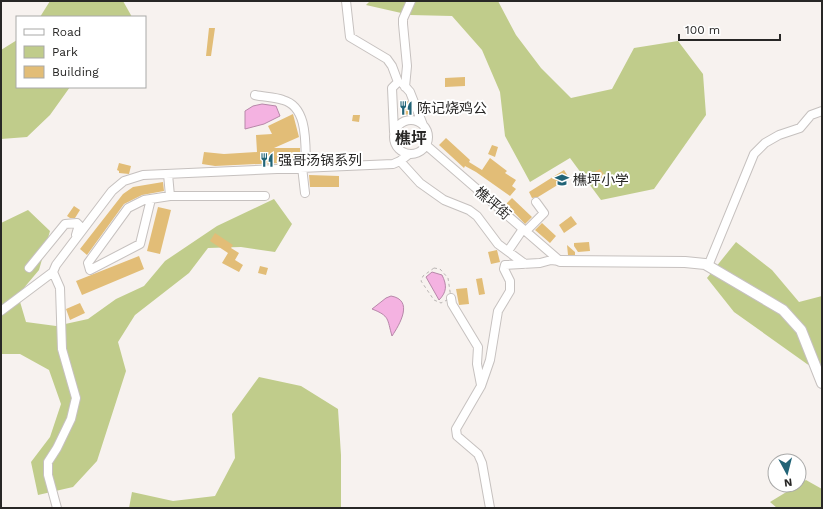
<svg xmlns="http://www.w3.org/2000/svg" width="823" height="509" font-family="'Work Sans','Noto Sans SC',sans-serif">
  <rect width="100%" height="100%" fill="#f7f2ef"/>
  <path fill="#c0cc8b" d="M50,1H123L132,17H40Z
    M370,1H498L516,35L541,68L571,98L612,89L634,48L678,41L703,74L706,115L654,189L601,200L570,158L530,182L505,136L500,92L482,50L452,16L410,15L366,5Z
    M17,40V87H70L50,115L27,137L1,139V50Z
    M274,199L292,224L275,252L241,247L208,248L189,273L135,315L118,342L126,371L97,461L73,487L38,495L31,462L50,437L61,404L49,370L20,354H1V223L28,210L50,231L39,270L18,295L26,322L56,326L88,319L116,299L144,286L165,261L217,226Z
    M736,242L772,270L799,302L822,296V373L807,364L734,312L707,278Z
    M259,377L301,386L338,409L341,455V508H129L132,492L173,501L215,496L235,458L232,414Z
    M806,480L822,489V508H777L770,502Z"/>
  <path fill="#f4b2e1" stroke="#b788a9" d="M262,104L276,106L280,116L264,124L245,129V111L253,106Z
    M432,272L442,275C447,285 447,292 439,300L426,277Z
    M391,296C414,300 400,324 392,336C387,319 390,316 372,309L386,298Z"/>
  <path fill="#e2bd77" d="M209,28H215L211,56H206Z
    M465,77V86L445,87V78Z
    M408,101L412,114L402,115L400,102Z
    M293,114L299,137L274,148H300V162L215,166L202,164L204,152L224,154L257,152L256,135L272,134L268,126Z
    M353,115H360L359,122L352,121Z
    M446,138L470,160L469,162L482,170L490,158L507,171L505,173L516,180L512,186L516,189L510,196L476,172L465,166L464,168L439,145Z
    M492,145L498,147L495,157L488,154Z
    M119,163L131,166L129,174L119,173V171L117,170Z
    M600,169L607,178L601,182L594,172Z
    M564,170L569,178L538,197L532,198L529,192Z
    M309,175L339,176V187H310Z
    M163,182L164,191L142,195L124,204L87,255L80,249L123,194L133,187Z
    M512,198L532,217L525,224L506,204Z
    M74,206L80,210L75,218H70L67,216Z
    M158,207L171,210L160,254L147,251Z
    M571,216L577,224L564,233L559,225Z
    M542,223L556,236L550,243L535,230Z
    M215,233L233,245L231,248L239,253L235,260L243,265L239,272L222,263L228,253L210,241Z
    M589,242L590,251L578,252L574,246V243Z
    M567,245L575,252V255H568Z
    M497,250L500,262L491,264L488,252Z
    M139,256L144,269L82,295L76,281Z
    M260,266L268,268L266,275L258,273Z
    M482,278L485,294L479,295L476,279Z
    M467,288L469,304L459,305L456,289Z
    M80,303L85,313L70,320L66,309Z"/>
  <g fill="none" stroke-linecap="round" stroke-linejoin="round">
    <defs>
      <path id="minor" d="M346,1L350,37L387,59L392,66L398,82
        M403,84L410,92L423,125
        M405,87L407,66L403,24V19L411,1
        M255,95C264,97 275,97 283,100C309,107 305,146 306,167
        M394 137a17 17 0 1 1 34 0a17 17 0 1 1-34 0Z
        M394,132L392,88L398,82
        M426,145L560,261
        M400,161L420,183L444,200L469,210L477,216L498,244L525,264
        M302,167L305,193
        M168,174L170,196
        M151,199L140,244L90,270L88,263L128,208L144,200L170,196H265
        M526,231L544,213L536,202
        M508,251L523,229
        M708,266L754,154L765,143L779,135L800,128L811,115L822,111
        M29,268L65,224L77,223L79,225L76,235
        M53,272L60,288L62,349L76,398L71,419L57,448L48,462V475L57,508
        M451,298L452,304L478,347L477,364L481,385
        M1,311L53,272L56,265L112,191L124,181L143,175L393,164L400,161L409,154
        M490,508L482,463L478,454L457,436L456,429L481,386L490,360L498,311L510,291V281L504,269L505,265L540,263L551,260L560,261"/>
      <path id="major" d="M560,261L685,262L705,264L783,310L801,330L822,383"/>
    </defs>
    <use href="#minor" stroke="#c6c1bf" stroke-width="10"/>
    <use href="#major" stroke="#c6c1bf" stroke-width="12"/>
    <path stroke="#b9b5b3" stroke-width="1" stroke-dasharray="3 3" stroke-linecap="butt" d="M434,268L440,269L448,278L451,298L441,303L434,300L421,281L423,276Z"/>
    <use href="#minor" stroke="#fff" stroke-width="8"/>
    <use href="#major" stroke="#fff" stroke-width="10"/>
  </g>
  <defs>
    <symbol id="restaurant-bare" viewBox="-9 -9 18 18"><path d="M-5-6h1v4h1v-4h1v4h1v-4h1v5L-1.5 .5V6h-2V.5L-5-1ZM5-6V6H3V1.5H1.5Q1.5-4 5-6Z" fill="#226477" stroke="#fff" stroke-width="2.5" paint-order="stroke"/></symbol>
    <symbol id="school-bare" viewBox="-9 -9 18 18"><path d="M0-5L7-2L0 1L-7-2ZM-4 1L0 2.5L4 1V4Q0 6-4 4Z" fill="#226477" stroke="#fff" stroke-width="2.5" paint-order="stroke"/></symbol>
  </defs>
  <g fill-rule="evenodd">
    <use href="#restaurant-bare" x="396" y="98" width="20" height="20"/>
    <use href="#restaurant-bare" x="257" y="150" width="20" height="20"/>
    <use href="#school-bare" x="552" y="170" width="20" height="20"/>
  </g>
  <g text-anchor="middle" stroke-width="4" stroke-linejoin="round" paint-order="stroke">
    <g font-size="14" fill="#282726" stroke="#fff" text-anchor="start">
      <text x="417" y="113">陈记烧鸡公</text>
      <text x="278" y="165">强哥汤锅系列</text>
      <text x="573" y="185">樵坪小学</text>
    </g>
    <g font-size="14" fill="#282726" stroke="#fff">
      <text transform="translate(493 203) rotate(41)" y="5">樵坪街</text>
    </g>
    <g font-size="16" font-weight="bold" fill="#282726" stroke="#fff">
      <text x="411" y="144">樵坪</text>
    </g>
  </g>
  <rect width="823" height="509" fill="none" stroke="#282726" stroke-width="4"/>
  <rect x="16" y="16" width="130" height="72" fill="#ffffff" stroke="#a9a9a8"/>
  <rect x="24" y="29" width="20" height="6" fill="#ffffff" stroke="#a9a9a8"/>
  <text x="52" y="36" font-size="12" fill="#282726">Road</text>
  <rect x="24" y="46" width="20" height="12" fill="#c0cc8b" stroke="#a9a9a8"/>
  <text x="52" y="56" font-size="12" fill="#282726">Park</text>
  <rect x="24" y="66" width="20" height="12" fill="#e2bd77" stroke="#a9a9a8"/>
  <text x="52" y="76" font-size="12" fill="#282726">Building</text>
  <g transform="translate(787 473) rotate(173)"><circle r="19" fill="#ffffff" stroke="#a9a9a8"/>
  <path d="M0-3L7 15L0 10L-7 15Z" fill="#226477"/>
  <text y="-6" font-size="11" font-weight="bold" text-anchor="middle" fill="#282726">N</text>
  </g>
  <path d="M679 34v6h101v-6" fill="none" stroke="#282726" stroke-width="2"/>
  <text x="685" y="34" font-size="12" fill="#282726" stroke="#ffffff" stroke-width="3" paint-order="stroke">100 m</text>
</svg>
